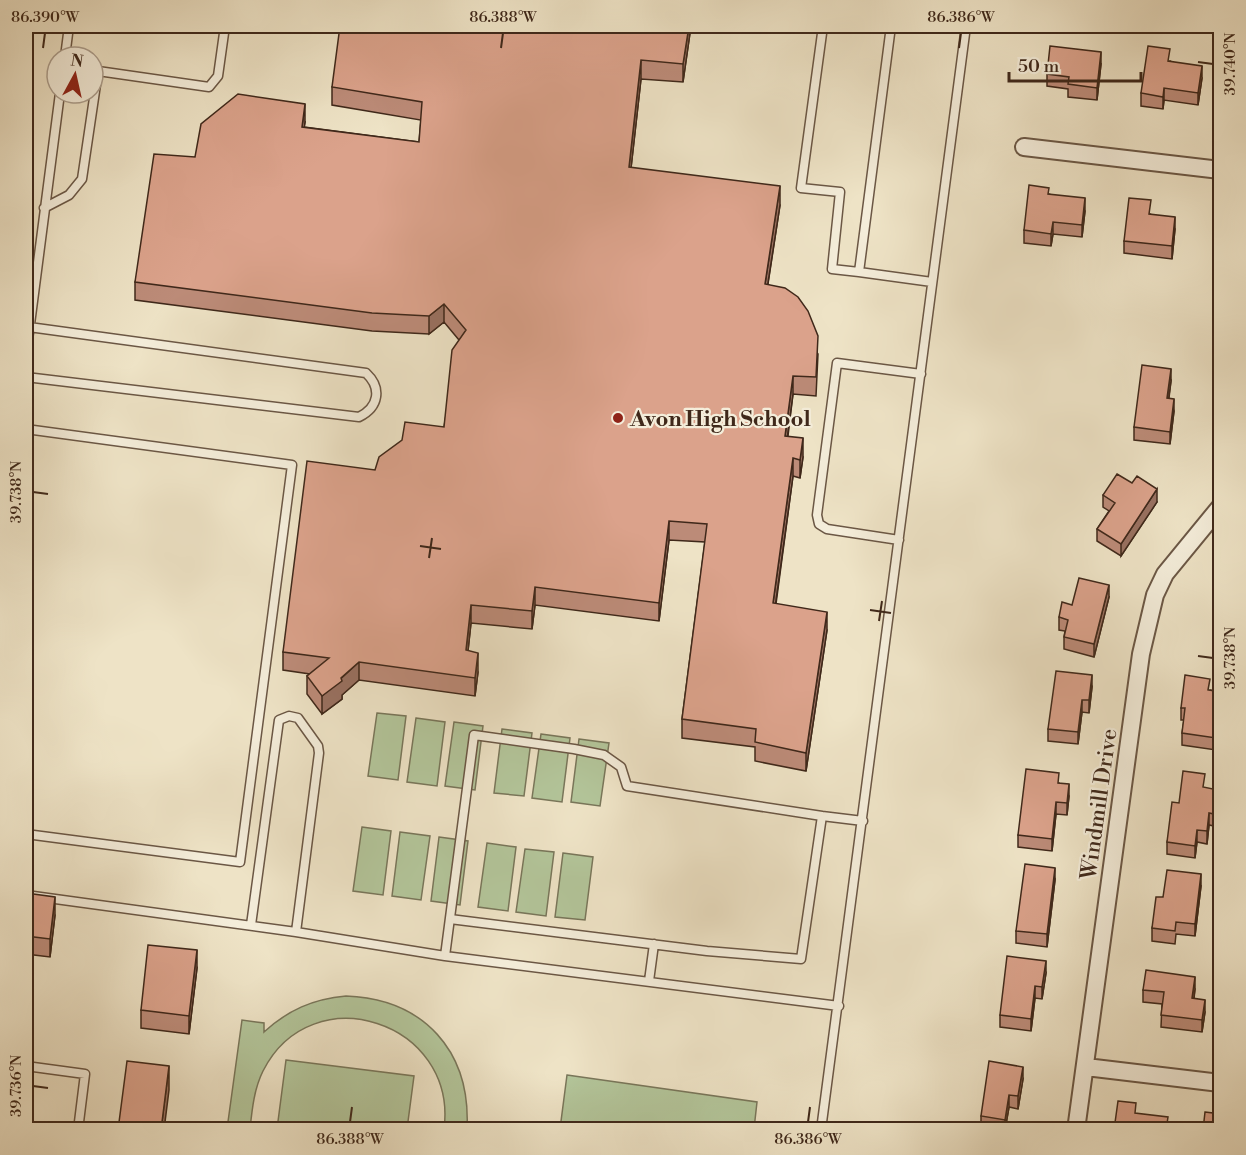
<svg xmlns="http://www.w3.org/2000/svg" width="1246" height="1155" font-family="'Libre Bodoni',serif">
  <rect width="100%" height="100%" fill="#eee3c6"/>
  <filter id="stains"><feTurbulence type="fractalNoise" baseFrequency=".00333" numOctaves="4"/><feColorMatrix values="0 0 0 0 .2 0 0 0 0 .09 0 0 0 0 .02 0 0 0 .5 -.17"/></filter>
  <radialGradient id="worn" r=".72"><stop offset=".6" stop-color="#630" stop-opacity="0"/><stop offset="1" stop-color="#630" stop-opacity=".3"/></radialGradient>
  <path fill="#b3c59a" stroke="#79765a" stroke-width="1.5" d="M377,713L406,716L398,780L368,776Z
    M416,718L445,722L437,786L407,782Z
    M454,722L483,726L475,790L445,786Z
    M502,729L532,733L524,796L494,793Z
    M541,734L570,738L562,802L532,798Z
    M579,739L609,743L600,806L571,802Z
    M362,827L391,831L383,895L353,891Z
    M400,832L430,836L421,900L392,896Z
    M439,837L468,841L460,905L431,901Z
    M487,843L516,847L508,911L478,907Z
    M525,849L554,852L546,916L516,912Z
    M563,853L593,857L585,920L555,917Z
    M346,996C424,999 471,1051 467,1129H444C458,1022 312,974 263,1071C254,1089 252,1110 250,1129H227L242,1020L264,1023V1032C288,1010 313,999 346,996Z
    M286,1060L414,1076L407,1129H277Z
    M567,1075L757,1102L754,1129H560Z"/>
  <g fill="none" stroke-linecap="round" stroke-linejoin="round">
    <defs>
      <path id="lane" d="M823,26L801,188L840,192L832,269L859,272
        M891,26L859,272L932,282
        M65,57L69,26
        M44,208L69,195L82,179L98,71L209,87L218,76L225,26
        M26,355L60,93
        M26,377L359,417C379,407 382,388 366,373L29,327
        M26,429L292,465L240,862L26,834
        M899,540L827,529L819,524L817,515L837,363L921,374
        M822,816L863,821
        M26,895L296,932L445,956L839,1006
        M251,925L279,720L289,716L298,718L318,746L319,753L296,932
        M445,956L474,735L574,749L604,755L621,767L627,786L822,816L801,959L707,951L450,919
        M649,981L654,944
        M26,1066L85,1074L78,1130
        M821,1130L966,26"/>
      <path id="street" d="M1024,147L1220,170
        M1086,1067L1220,1083
        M1076,1130L1141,654L1155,595L1165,574L1220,507"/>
    </defs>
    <use href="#lane" stroke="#6b5745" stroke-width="11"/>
    <use href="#street" stroke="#6b5745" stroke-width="20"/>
    <use href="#lane" stroke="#f4edda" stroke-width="8"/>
    <use href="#street" stroke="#f4edda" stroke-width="16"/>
  </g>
  <path fill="#bc8b78" stroke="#3f281a" stroke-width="1.5" d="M691,26L683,82L641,79L631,168L780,205L768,284L818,354L816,396L793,394L788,436L803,457L800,478L793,476L776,604L827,630L806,771L755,761V747L682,738V719L705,542L669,540L659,621L535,605L532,629L471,623L468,651L478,672L475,696L359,680L342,695V699L322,714L307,694V676L310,674L283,670V652L375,470L444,427L459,340L444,322L429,334L372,331L135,300V282L195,157L305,122L304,127L419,142L421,120L332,105V87Z
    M1170,61L1202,78L1198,105L1164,100L1163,109L1141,106V93Z
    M1101,64L1097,100L1068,97V89L1047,86V74Z
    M1049,194L1085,211L1082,237L1053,234L1051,246L1024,243V230Z
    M1150,214L1175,229L1172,259L1124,253V241Z
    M1171,381L1169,398L1174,411L1170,444L1134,440V427Z
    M1132,483L1157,502L1121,556L1097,541V529L1109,511L1103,507V495Z
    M1109,597L1094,657L1064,649V637L1065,631L1059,630V617L1072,605Z
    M1092,687L1089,713L1082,712L1078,744L1048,741V729Z
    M1210,690L1221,692V723H1220L1216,750L1182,745V733L1184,720H1181V708Z
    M1059,783L1069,796L1067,815L1056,814L1052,851L1018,847V835Z
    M1205,788L1218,802L1214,826L1209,825L1207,844L1197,842L1195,858L1167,854V842L1179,803Z
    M1055,880L1047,947L1016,943V931Z
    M1201,886L1195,936L1176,934L1175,944L1152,941V928L1163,897Z
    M26,893L55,915L50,957L26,954Z
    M197,968L189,1034L141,1028V1010Z
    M1046,973L1042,999L1035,998L1031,1031L1000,1027V1015Z
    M1195,989L1194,999L1205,1012L1202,1032L1161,1027L1162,1004L1143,1002V990Z
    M1023,1079L1018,1109L1009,1107L1005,1130H989L981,1128V1116Z"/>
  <path fill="#997161" stroke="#3f281a" stroke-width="1.5" d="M689,26H691L683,82V64Z
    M1101,52V64L1097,100V88Z
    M641,60V79L629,186V167Z
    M1202,66V78L1198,105V93Z
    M1164,88V100L1163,109V97Z
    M305,104V122L302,145V127Z
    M780,186V205L765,302V284Z
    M1085,198V211L1082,237V225Z
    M1175,217V229L1172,259V246Z
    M1053,222V234L1051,246V234Z
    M444,304V322L429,334V316Z
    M1171,369V381L1167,410V398Z
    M793,376V394L785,454V436Z
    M1174,399V411L1170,444V432Z
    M803,438V457L800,478V460Z
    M793,458V476L773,622V603Z
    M1157,489V502L1121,556V544Z
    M669,521V540L659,621V603Z
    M1109,585V597L1094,657V644Z
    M535,587V605L532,629V611Z
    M471,605V623L466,669V650Z
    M827,612V630L806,771V753Z
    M478,653V672L475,696V678Z
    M359,662V680L342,695V699L322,714V696Z
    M1092,675V687L1089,713V700Z
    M1082,700V712L1078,744V732Z
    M1220,711V723L1216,750V738Z
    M1069,784V796L1067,815V803Z
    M1218,790V802L1214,826V814Z
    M1056,802V814L1052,851V839Z
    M1209,813V825L1207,844V831Z
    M1197,830V842L1195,858V846Z
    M1055,868V880L1047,947V934Z
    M1201,874V886L1195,936V924Z
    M55,897V915L50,957V939Z
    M197,950V968L189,1034V1016Z
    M1046,961V973L1042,999V987Z
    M1195,977V989L1192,1011V998Z
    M1035,986V998L1031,1031V1019Z
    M1205,1000V1012L1202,1032V1020Z
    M169,1066V1090L164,1130H161Z
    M1023,1067V1079L1018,1109V1096Z
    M1009,1095V1107L1005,1130V1120Z"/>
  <path fill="#dba28b" stroke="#3f281a" stroke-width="1.5" d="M340,26H689L683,64L641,60L629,167L780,186L765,284L785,288L798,297L808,311L818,336L816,377L793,376L785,436L803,438L800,460L793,458L773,603L827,612L806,753L755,742L756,729L682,719L707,524L669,521L659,603L535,587L532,611L471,605L466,650L478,653L475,678L359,662L341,678L342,681L322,696L307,676L329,658L283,652L307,461L375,470L379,457L402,440L405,422L444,427L452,350L466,330L444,304L429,316L372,313L135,282L154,154L195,157L201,124L238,94L305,104L302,127L419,142L422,102L332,87Z
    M1050,46L1101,52L1097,88L1068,84L1069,77L1047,74Z
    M1148,46L1170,49L1168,61L1202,66L1198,93L1164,88L1163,97L1141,93Z
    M1029,185L1049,188L1048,194L1085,198L1082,225L1053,222L1051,234L1024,230Z
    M1129,198L1151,200L1149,214L1175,217L1172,246L1124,241Z
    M1142,365L1171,369L1167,398L1174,399L1170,432L1134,427Z
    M1117,474L1132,483L1137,476L1157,489L1121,544L1097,529L1115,503L1103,495Z
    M1079,578L1109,585L1094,644L1064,637L1068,620L1059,617L1062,602L1072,605Z
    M1056,671L1092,675L1089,700H1082L1078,732L1048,729Z
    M1185,675L1210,679L1208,690L1221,692V711H1220L1216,738L1182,733L1185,708H1181Z
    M1026,769L1059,773L1058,783L1069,784L1067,803L1056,802L1052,839L1018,835Z
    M1183,771L1205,774L1203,787L1218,790L1214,814L1209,813L1207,831L1197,830L1195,846L1167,842L1172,802L1179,803Z
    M1025,864L1055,868L1047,934L1016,931Z
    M1167,870L1201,874L1195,924L1176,922L1175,931L1152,928L1156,897H1163Z
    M26,893L55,897L50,939L26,936Z
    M148,945L197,950L189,1016L141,1010Z
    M1007,956L1046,961L1042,987L1035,986L1031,1019L1000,1015Z
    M1146,970L1195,977L1192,998L1205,1000L1202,1020L1161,1015L1164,992L1143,990Z
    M127,1061L169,1066L161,1130H118Z
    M989,1061L1023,1067L1018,1096L1009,1095L1005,1120L981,1116Z
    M1118,1101L1136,1103L1135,1113L1168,1117L1166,1130H1114Z
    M1205,1112L1221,1114V1130H1203Z"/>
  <path fill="none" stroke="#3f281a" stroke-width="2" d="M43,48L45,33M501,48L503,33M959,48L961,33M1198,62L1213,64M33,492L48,494M420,546L441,549M429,558L432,538M870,610L891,613M879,621L882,601M1198,656L1213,658M33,1086L48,1088M350,1122L352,1107M808,1122L810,1107"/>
  <circle fill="#8f2418" stroke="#f4edda" stroke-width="2" cx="618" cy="418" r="6"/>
  <g text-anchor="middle" stroke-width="4.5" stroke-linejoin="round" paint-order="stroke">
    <g font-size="22" font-weight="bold" fill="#3f281a" stroke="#f4edda" text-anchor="start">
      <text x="630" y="426">Avon High School</text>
    </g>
    <g font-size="22" fill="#3f281a" stroke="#f4edda">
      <text transform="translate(1098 804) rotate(-82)" y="8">Windmill Drive</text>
    </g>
  </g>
  <rect width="1246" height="1155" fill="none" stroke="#eee3c6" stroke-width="66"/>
  <g transform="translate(75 75) rotate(8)"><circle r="28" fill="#f4edda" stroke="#ac9e8d" stroke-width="1.5"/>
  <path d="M0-4.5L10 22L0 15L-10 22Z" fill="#8f2418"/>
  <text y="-9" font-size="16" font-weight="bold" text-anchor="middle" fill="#3f281a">N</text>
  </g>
  <path d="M1009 72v9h132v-9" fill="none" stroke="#3f281a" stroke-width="3"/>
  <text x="1018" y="72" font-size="18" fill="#3f281a" stroke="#f4edda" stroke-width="4.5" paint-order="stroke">50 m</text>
  <rect x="33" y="33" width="1180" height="1089" fill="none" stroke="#3f281a" stroke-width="2"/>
  <g font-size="15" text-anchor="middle" fill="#3f281a">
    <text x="45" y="22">86.390°W</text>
    <text x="503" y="22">86.388°W</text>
    <text x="961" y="22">86.386°W</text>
    <text transform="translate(1230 64) rotate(-90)" y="5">39.740°N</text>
    <text transform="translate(16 492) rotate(-90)" y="5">39.738°N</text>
    <text transform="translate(1230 658) rotate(-90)" y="5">39.738°N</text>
    <text transform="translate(16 1086) rotate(-90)" y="5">39.736°N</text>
    <text x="350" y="1144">86.388°W</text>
    <text x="808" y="1144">86.386°W</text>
  </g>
  <rect width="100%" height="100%" filter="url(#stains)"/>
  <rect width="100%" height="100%" fill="url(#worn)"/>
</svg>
